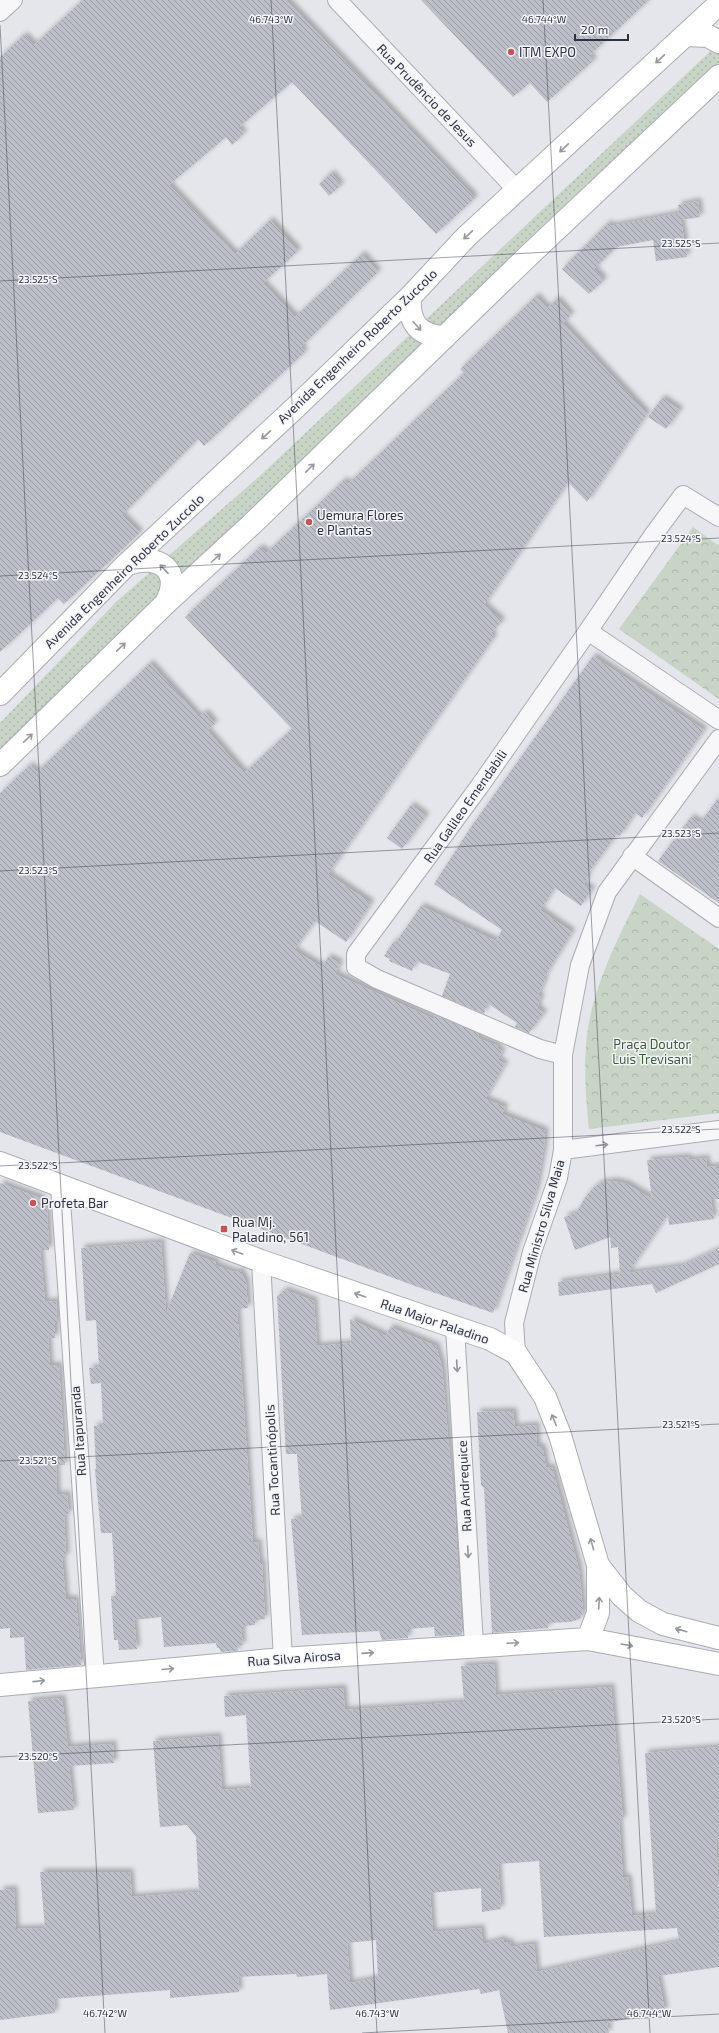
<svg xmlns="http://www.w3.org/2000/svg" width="719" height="2033" font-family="'Exo 2',sans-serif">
  <defs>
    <pattern id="park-crowns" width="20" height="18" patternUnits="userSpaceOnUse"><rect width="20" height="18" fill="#c8d4c6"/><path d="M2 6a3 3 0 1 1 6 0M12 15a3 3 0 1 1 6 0" fill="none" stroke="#acb6ab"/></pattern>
    <pattern id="garden-dots" width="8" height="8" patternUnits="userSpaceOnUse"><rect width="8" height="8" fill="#c8d4c6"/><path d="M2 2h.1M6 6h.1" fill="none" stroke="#acb6ab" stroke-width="1.8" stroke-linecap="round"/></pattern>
    <pattern id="building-back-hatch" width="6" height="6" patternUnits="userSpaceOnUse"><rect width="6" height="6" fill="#bcbfc7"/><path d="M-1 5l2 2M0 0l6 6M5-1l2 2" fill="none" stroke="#999ca3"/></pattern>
    <filter id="shadow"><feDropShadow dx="3.5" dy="-3.5" stdDeviation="2" flood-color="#0004"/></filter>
  </defs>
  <rect width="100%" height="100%" fill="#e4e6eb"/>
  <path fill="url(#park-crowns)" d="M693,527L719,546V699L619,629Z
    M640,894L719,949V1113L589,1129C586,1102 584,1074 586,1046C589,995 617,939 640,894Z"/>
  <path fill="url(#garden-dots)" d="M719,43V68L0,753V723L116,602L263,473Z"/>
  <path fill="url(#building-back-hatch)" fill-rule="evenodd" filter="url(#shadow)" d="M83,0H286L475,198L436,234L292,82L238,128L244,133L232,145L226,137L169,185L235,254L270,220L298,251L263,283L295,317L362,254L378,272L301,347L305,352L204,446L198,439L122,515L140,533L64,604L58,598L0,652V57L24,35L34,45Z
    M421,0H649L589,56L594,60L547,102L530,83L513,97Z
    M331,173L341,185L329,196L319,184Z
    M698,201L700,217L681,220L687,257L656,261L653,240L616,247L594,269L604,280L589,294L562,269L608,223L611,226L679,213L678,205Z
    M536,296L547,308L557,299L571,315L563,323L647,414L587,502L568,482L484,605L502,621L491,633L494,637L328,874L371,903L346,942L315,921L294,950L322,967L328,957L340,963L335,974L434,1019L435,1015L479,1034L478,1038L498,1046L497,1048L502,1051L498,1060L505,1064L485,1099L505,1107L502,1114L545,1131L544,1147L536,1191L493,1313L415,1286L0,1132V793L30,765L37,772L150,663L199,717L205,712L215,724L207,730L244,773L292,729L185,617L260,547L266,553L344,480L348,484L464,373L460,369Z
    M662,398L680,410L666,429L648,417Z
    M593,656L704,730L642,818L635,813L620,836L617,834L586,876L588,878L583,885L592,889L581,906L555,888L540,910L572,932L543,979L545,980L538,995L541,997L537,1008L544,1013L529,1033L515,1027L517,1023L487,1003L484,1014L442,996L450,974L416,961L412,971L389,961L390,959L384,956L394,941L396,942L421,906L496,941L502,930L434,884L471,827Z
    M719,797V903L658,861L691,817L700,823Z
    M411,805L426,816L402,849L387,838Z
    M688,1157L689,1160L706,1158L707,1167L719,1166V1199L711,1200L714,1219L669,1225L668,1214L628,1273L681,1266L719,1249V1264L656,1293L652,1284L559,1296L558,1282L620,1274L618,1247L611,1248L610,1237L575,1250L564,1217L576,1213L586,1196L594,1187L603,1182L615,1181L627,1184L652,1199L647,1160Z
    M0,1183L40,1198L47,1207L49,1250H40L45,1302L56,1301L57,1323H55V1338H48L50,1366L59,1365L65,1465H56L57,1495L67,1494L69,1514L64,1515L66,1557H62L65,1591L66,1599H76L81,1665L26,1670L24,1637L10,1638V1628L0,1629Z
    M161,1242L166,1313L190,1253L216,1262L215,1265L234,1272L240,1271L246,1282L248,1308L237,1309L253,1543L258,1542L260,1563H262L265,1619L255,1620V1625L243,1626V1630H241L243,1645L237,1646L238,1651L221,1652L219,1648H217L216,1643L164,1647L161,1617L134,1620L137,1649L119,1650L118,1640H114L111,1596H116L112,1533H101L95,1470L96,1469L94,1426H103L101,1383L91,1384L89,1368L99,1367L96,1320L86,1321L81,1248Z
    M285,1290L314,1301L317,1346L351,1343L350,1319L386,1336L390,1327L436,1346L442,1367L455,1515L462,1635L435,1636L434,1627L408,1629V1638L382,1640L379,1631L302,1635L291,1519L302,1518L297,1454H286L277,1296Z
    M513,1411L515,1427L536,1425L537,1447L541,1446L542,1450H543L546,1468L552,1467L579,1570L583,1611L580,1619L570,1622L548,1623V1628L492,1633L484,1488L481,1485L477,1412Z
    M494,1664L496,1695L611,1687L623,1820H619L623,1878L628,1877L632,1916L656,1914L645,1753L719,1747V1838H716L719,1896V1967L658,1976L665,2011L607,2023L609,2033H508L499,1990L481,1994L479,1989L330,2010L327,1974L297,1977L296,1974L238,1977L239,1992L170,1998V1990L54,1999L55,2013L0,2020V1890L14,1889L16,1929L45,1928L40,1872H130L132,1897L199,1892L196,1837L187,1825L160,1827L153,1741L218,1736L222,1790L251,1788L246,1715L225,1717L224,1696L343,1688L345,1710L464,1702L461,1666ZM539,1861L544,1937L677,1928L679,1941L537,1972L534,1944L511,1947L510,1942H504L503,1939L483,1944L481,1928L433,1932L430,1893L481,1888L482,1912L501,1909L498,1864ZM376,1940L378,1978L350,1983L347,1943Z
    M62,1698L68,1747L113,1744L114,1763L69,1766L74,1810L38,1813L28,1701Z"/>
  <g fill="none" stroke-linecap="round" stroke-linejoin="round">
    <defs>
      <path id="street" d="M337,0L518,191
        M0,12L13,0
        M588,631L719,720
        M632,856L719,918
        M563,1055L540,1049L377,979L356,967V954L479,787L588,631L654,534L683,495L719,517
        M563,1150L719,1130
        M60,1187L95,1676
        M261,1261L283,1659
        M455,1328L474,1645
        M516,1353L514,1323L532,1252L558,1178L563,1150V1055L580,965L607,892L719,739"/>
      <path id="secondary" d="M685,35L708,36L719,42
        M410,297C408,323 419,336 445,337
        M127,564C159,553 183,570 166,603
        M0,694L127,564L296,407L410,297L466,237L719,4
        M0,765L166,603L252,524L526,258L719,76
        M0,1163L261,1261L490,1339L516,1353L545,1397L560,1435L598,1565L622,1596L639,1611L663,1624L719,1638
        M588,1639L598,1613V1565
        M0,1685L283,1659L588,1639L719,1664"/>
    </defs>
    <use href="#street" stroke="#a9acb5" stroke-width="20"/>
    <use href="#secondary" stroke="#a9acb5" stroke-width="24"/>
    <use href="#street" stroke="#f7f7f9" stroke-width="18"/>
    <use href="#secondary" stroke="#fff" stroke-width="22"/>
  </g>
  <defs><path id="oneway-shaft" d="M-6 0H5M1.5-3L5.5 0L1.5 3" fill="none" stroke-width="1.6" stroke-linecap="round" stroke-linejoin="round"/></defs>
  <g stroke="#9698a0">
    <use href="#oneway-shaft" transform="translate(660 59) rotate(137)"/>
    <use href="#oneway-shaft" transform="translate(564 148) rotate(137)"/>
    <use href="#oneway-shaft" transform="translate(468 235) rotate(137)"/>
    <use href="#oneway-shaft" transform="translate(417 326) rotate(48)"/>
    <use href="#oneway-shaft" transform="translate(266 435) rotate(137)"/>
    <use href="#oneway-shaft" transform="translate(310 468) rotate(-44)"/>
    <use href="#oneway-shaft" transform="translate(216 558) rotate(-42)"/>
    <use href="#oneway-shaft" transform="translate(164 569) rotate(-133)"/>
    <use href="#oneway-shaft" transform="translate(121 647) rotate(-44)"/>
    <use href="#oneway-shaft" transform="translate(28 738) rotate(-44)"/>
    <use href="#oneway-shaft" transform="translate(237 1252) rotate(-160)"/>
    <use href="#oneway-shaft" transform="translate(360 1295) rotate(-161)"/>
    <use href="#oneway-shaft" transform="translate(554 1420) rotate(-112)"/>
    <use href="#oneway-shaft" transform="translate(592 1544) rotate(-106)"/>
    <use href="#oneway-shaft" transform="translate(599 1603) rotate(-87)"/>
    <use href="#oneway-shaft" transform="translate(681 1630) rotate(-164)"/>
    <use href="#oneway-shaft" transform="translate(513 1643) rotate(-3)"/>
    <use href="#oneway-shaft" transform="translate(627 1645) rotate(10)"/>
    <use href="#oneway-shaft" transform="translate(368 1653) rotate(-4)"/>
    <use href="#oneway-shaft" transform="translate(168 1669) rotate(-5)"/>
    <use href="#oneway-shaft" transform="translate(39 1681) rotate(-6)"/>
  </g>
  <g stroke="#92949e">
    <use href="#oneway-shaft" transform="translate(602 1145) rotate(-7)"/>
    <use href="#oneway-shaft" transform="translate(457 1366) rotate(87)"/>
    <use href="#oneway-shaft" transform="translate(468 1552) rotate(87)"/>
  </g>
  <path fill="none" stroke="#2d3242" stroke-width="1" stroke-opacity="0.45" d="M271,0L377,2033M543,0L650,2033M0,25L105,2033M0,281L719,243M0,576L719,538M0,871L719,833M0,1166L719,1129M0,1461L719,1424M0,1757L719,1719M362,2033L719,2014"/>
  <g fill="#c55457" stroke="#f4f5f8" stroke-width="1.5">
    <circle cx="511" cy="52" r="4"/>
    <circle cx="309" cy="522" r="4"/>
    <circle cx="33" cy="1203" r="4"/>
    <rect x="220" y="1225" width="8" height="8" rx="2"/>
  </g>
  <g text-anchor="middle" stroke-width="3" stroke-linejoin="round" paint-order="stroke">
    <g font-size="13" fill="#2d3242" stroke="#f4f5f8" text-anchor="start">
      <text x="519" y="57">ITM EXPO</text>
      <text x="317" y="520">Uemura Flores<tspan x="317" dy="15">e Plantas</tspan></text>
      <text x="41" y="1208">Profeta Bar</text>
      <text x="232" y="1227">Rua Mj.<tspan x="232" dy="15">Paladino, 561</tspan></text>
    </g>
    <g font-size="13" fill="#2d3242" stroke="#f4f5f8">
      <text transform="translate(427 95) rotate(46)" y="5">Rua Prudêncio de Jesus</text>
      <text transform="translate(357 346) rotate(-44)" y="5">Avenida Engenheiro Roberto Zuccolo</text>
      <text transform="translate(124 571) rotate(-44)" y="5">Avenida Engenheiro Roberto Zuccolo</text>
      <text transform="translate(465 806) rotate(-55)" y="5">Rua Galileo Emendabili</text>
      <text transform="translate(541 1226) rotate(-74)" y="5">Rua Ministro Silva Maia</text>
      <text transform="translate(435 1321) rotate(19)" y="5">Rua Major Paladino</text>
      <text transform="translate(78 1431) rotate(-94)" y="5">Rua Itapuranda</text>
      <text transform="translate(272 1460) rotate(-93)" y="5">Rua Tocantinópolis</text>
      <text transform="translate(464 1486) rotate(-93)" y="5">Rua Andrequice</text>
      <text transform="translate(294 1658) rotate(-4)" y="5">Rua Silva Airosa</text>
    </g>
    <g font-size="13" fill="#3d5d3b" stroke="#f4f5f8">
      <text x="652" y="1049">Praça Doutor<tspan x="652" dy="15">Luis Trevisani</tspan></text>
    </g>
  </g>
  <g font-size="10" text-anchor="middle" fill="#2d3242" stroke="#f4f5f8" stroke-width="3" stroke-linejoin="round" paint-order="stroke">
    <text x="271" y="23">46.743°W</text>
    <text x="544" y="23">46.744°W</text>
    <text x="681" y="247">23.525°S</text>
    <text x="38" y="283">23.525°S</text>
    <text x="681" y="542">23.524°S</text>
    <text x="38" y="579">23.524°S</text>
    <text x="681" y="837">23.523°S</text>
    <text x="38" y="874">23.523°S</text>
    <text x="681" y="1133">23.522°S</text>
    <text x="38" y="1169">23.522°S</text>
    <text x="681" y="1428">23.521°S</text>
    <text x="38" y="1464">23.521°S</text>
    <text x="681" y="1723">23.520°S</text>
    <text x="38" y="1760">23.520°S</text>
    <text x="105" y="2017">46.742°W</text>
    <text x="377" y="2017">46.743°W</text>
    <text x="649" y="2017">46.744°W</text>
  </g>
  <path d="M575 34v6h53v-6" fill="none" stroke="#2d3242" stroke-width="2"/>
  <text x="581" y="34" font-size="12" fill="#2d3242" stroke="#f4f5f8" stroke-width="3" paint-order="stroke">20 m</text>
</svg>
